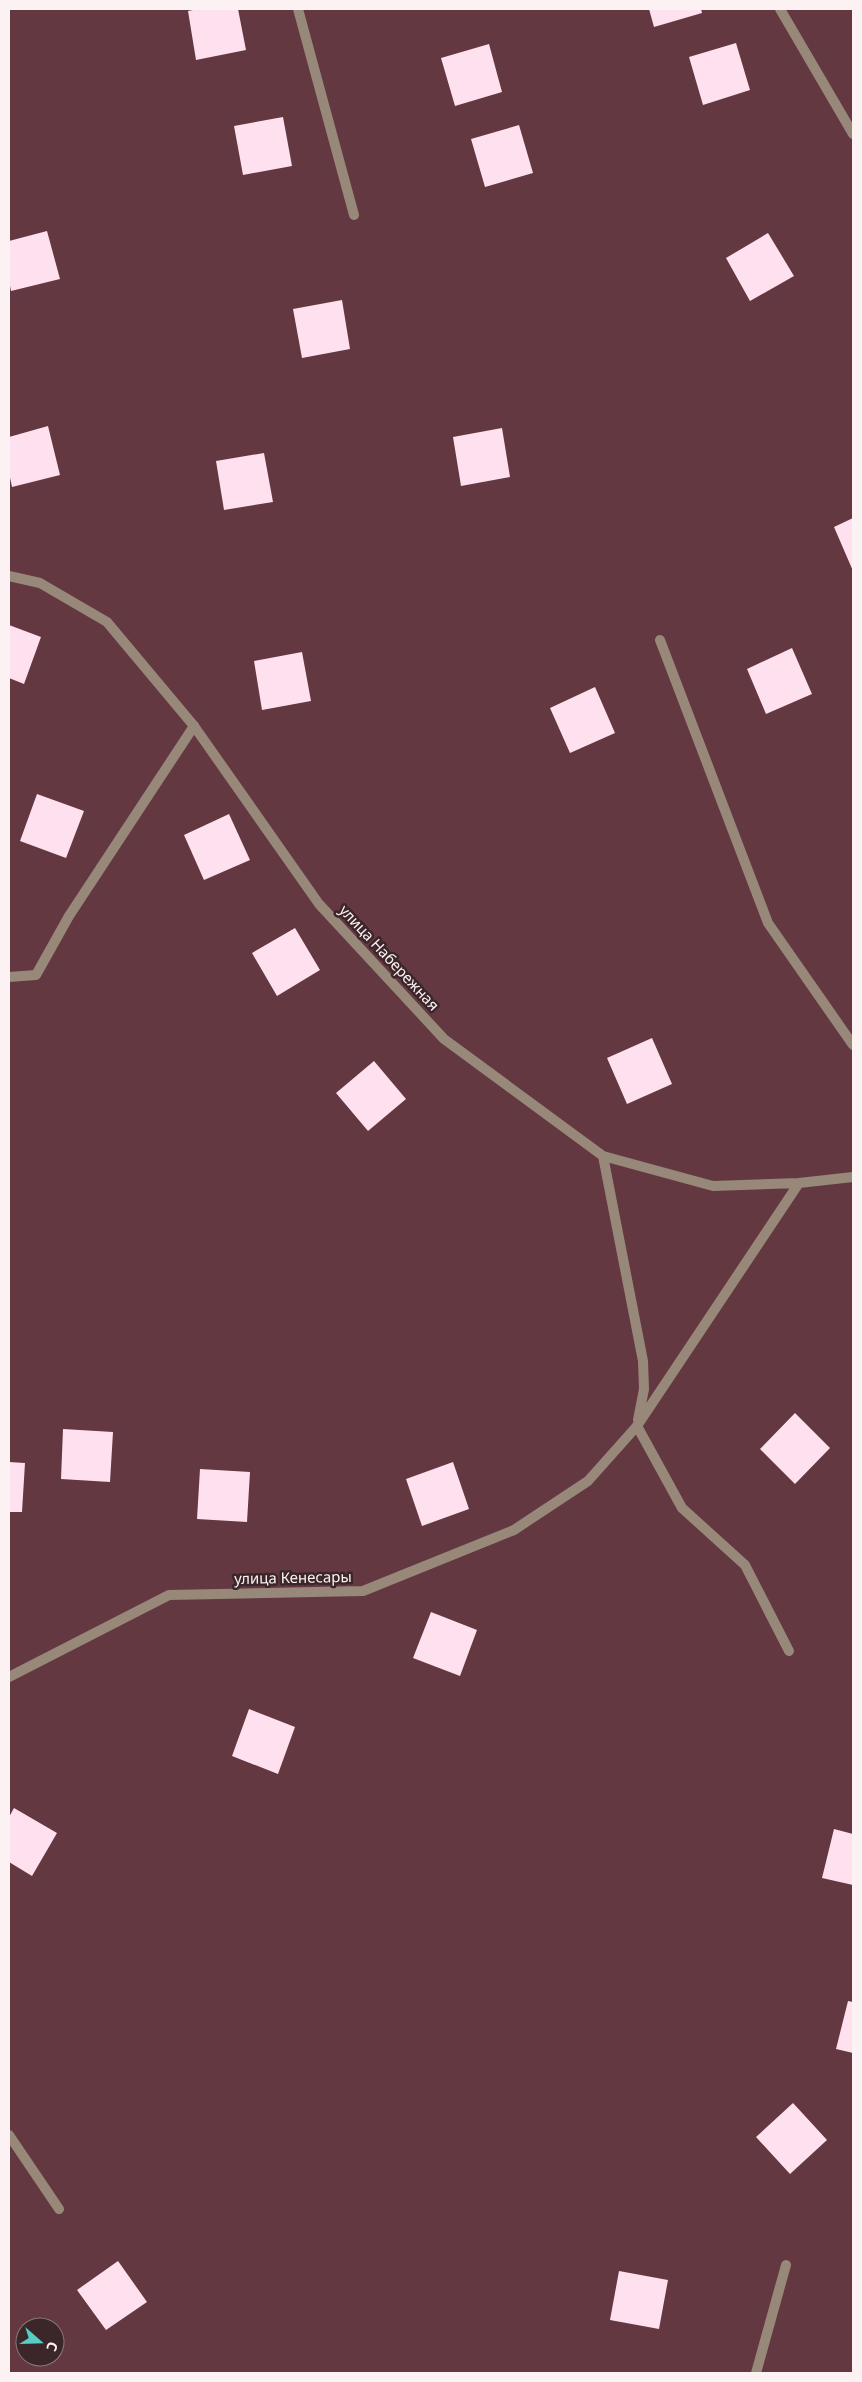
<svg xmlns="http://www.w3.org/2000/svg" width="862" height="2382" font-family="'Noto Sans',sans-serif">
  <rect width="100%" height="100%" fill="#633841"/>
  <path fill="#fee0ee" d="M198,9H238L246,50L196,60L188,11Z
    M649,9H701L702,13L654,27Z
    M736,43L750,90L703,105L689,57Z
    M489,44L502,92L455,106L441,58Z
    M283,117L292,166L243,175L234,126Z
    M519,125L533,173L485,187L471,139Z
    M47,231L60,279L11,291L9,281V241Z
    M768,233L794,276L750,301L726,258Z
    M342,300L350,349L302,358L293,309Z
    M48,426L60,475L12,487L9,473V437Z
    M502,428L510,477L461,486L453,437Z
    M264,453L273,502L224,510L216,461Z
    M853,518V571L834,527Z
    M9,625L41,637L24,684L9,678Z
    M792,648L812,694L766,714L747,669Z
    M302,652L311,701L262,710L254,661Z
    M595,687L615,733L570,753L550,708Z
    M37,794L84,811L66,858L20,841Z
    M229,814L250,860L204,880L184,835Z
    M295,928L320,970L277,996L252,953Z
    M652,1038L672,1084L627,1104L607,1058Z
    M374,1061L406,1099L368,1131L336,1093Z
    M795,1413L830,1448L795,1484L760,1449Z
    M63,1429L113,1432L110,1482L61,1479Z
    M9,1462L25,1463L22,1512H9Z
    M453,1462L469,1509L422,1526L406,1479Z
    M200,1469L250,1472L247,1522L197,1519Z
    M431,1612L477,1630L460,1676L413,1658Z
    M249,1709L295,1727L278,1774L232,1756Z
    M14,1808L57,1833L32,1876L9,1862V1817Z
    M834,1829L853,1834V1885L822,1878Z
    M848,2001L853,2002V2053L836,2049Z
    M793,2103L827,2140L790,2174L756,2137Z
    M118,2261L147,2302L106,2330L77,2290Z
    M619,2271L668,2280L659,2329L610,2320Z"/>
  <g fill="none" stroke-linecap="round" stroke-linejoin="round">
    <path stroke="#978879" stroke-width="10" d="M298,9L354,215
      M660,640L768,923L853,1045
      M9,977L36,975L69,916L194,726
      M637,1426L682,1508L745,1565L789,1651
      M9,2135L59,2209"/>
    <path stroke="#978879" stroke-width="10" d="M780,9L853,134
      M9,576L40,583L107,622L194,726L319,904L444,1039L603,1156L713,1186L799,1183L853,1177
      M603,1156L643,1361L644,1389L638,1420
      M9,1677L169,1595L363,1591L514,1530L588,1481L637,1426L799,1183
      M756,2373L786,2265"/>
  </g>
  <g text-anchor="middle" stroke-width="5" stroke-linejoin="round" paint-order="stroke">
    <g font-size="15" fill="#fdf2f3" stroke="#3b262a">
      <text transform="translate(389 958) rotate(47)" y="5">улица Набережная</text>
      <text transform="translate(293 1578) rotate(-1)" y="5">улица Кенесары</text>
    </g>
  </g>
  <rect width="862" height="2382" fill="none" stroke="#fdf2f3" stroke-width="20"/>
  <g transform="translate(40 2342) rotate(110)"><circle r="24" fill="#3b262a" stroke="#89787a"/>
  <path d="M0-4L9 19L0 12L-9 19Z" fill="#56cec3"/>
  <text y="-8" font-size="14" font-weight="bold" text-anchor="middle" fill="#fdf2f3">С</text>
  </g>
</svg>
